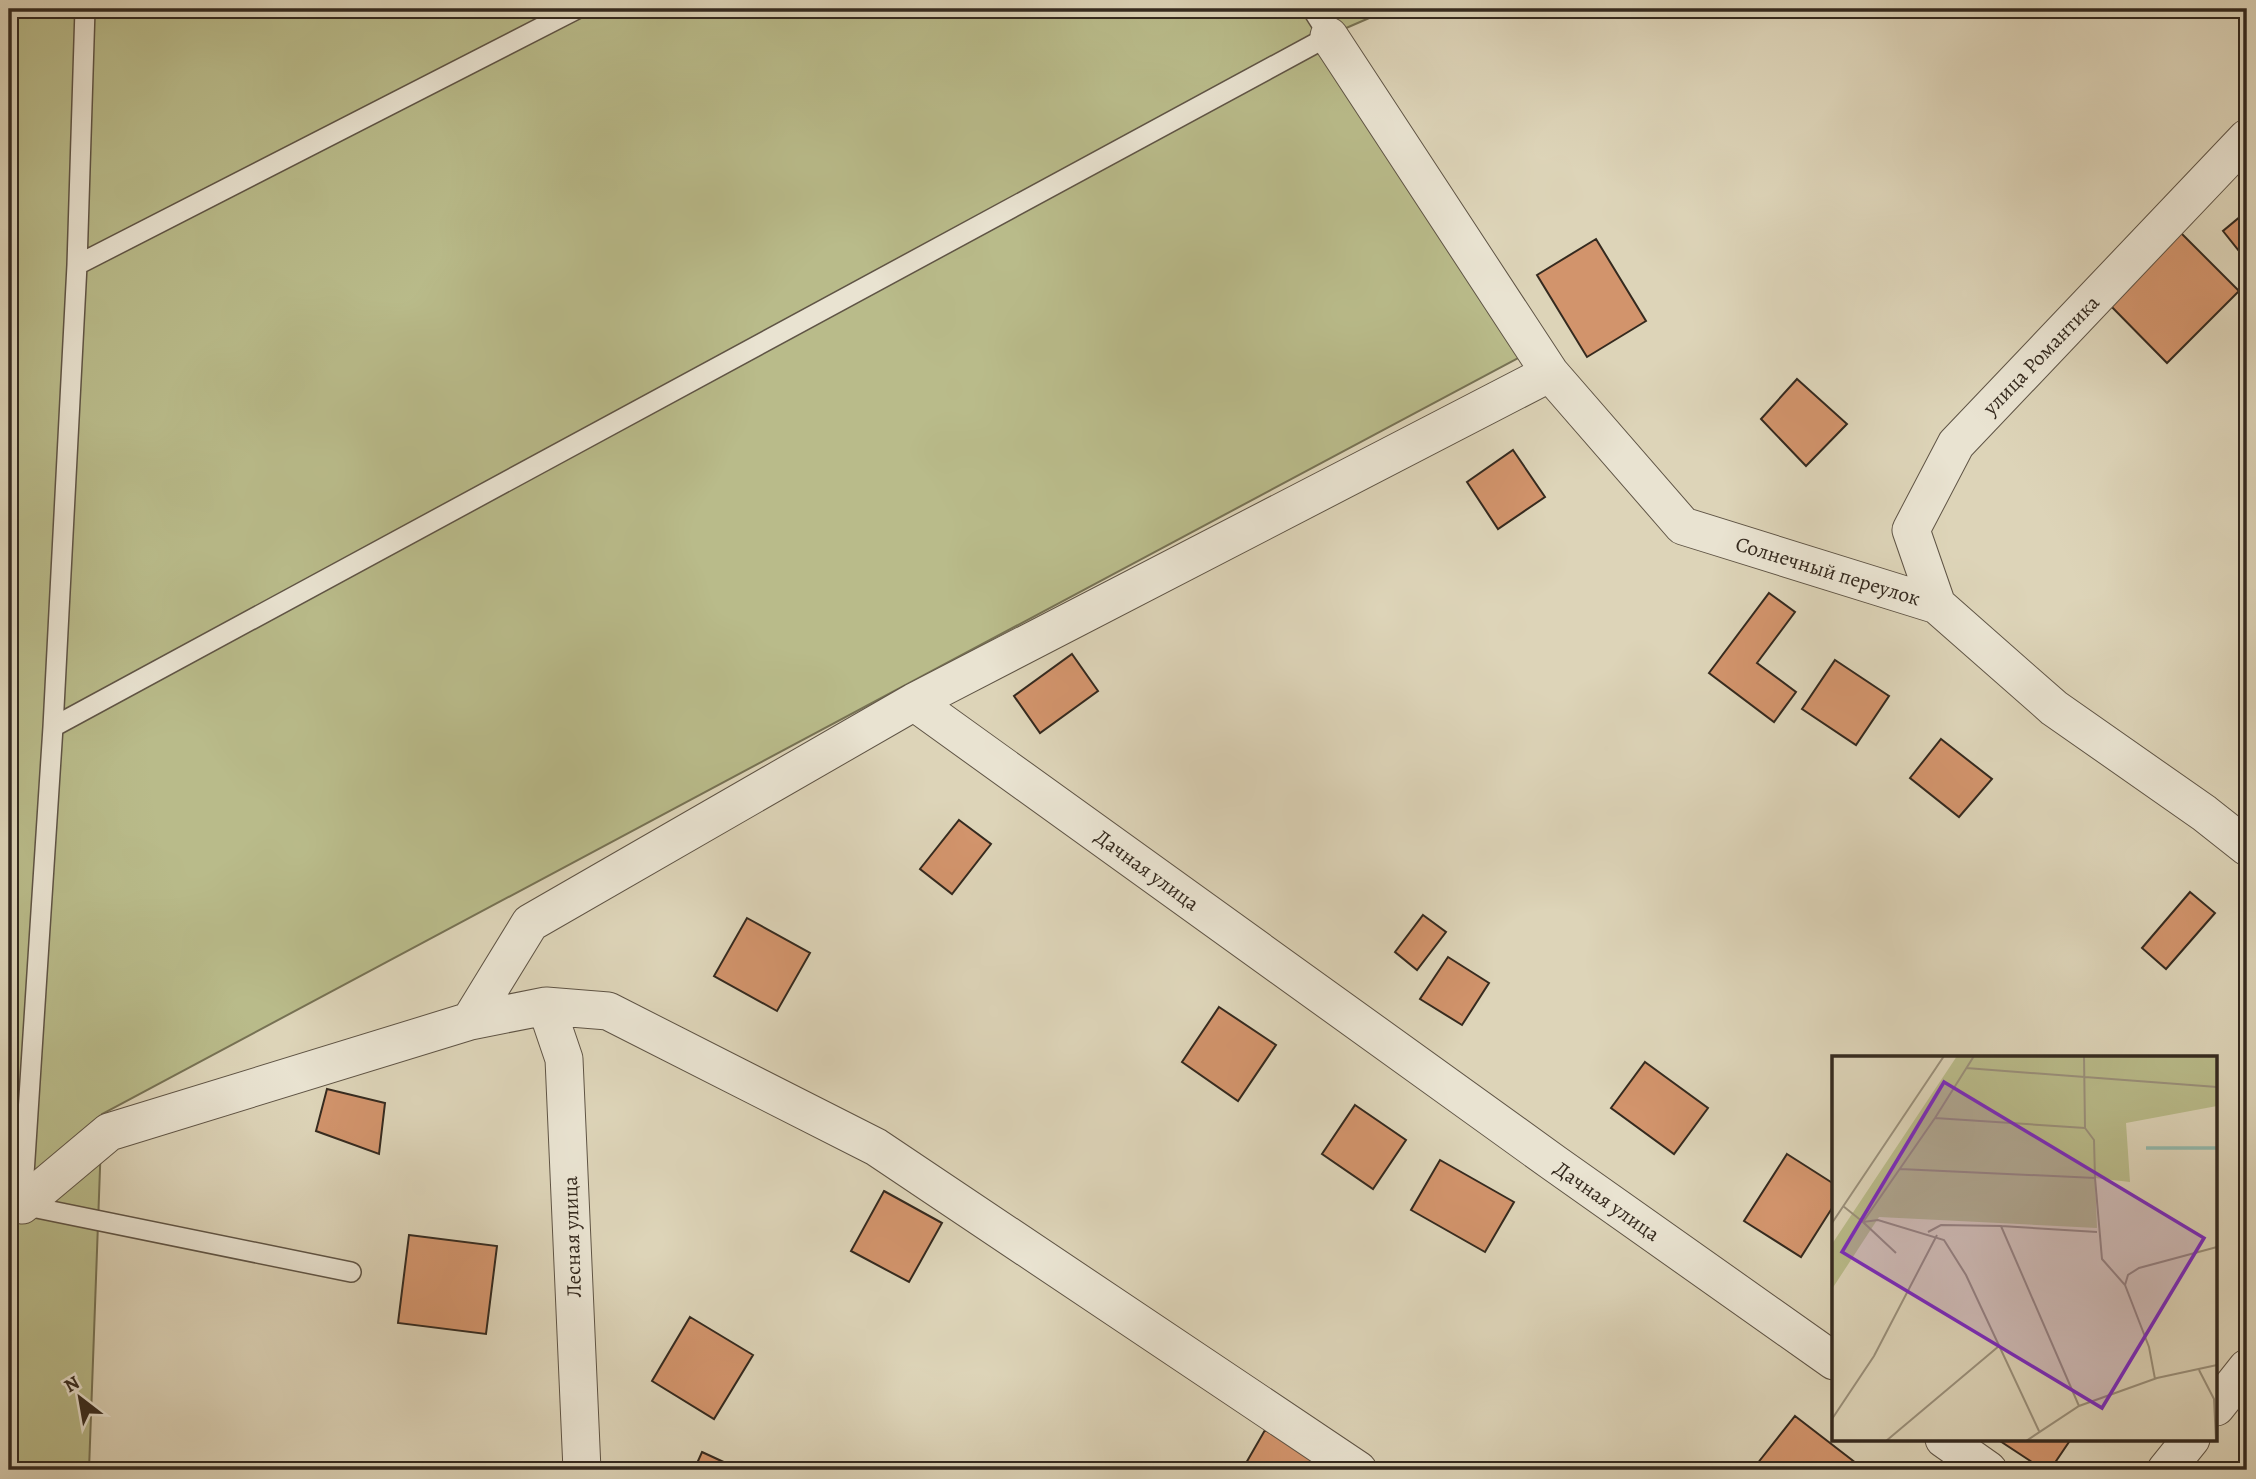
<svg xmlns="http://www.w3.org/2000/svg" width="2256" height="1479" font-family="Alegreya,serif">
  <rect width="100%" height="100%" fill="#ddd4b8"/>
  <filter id="stains"><feTurbulence type="fractalNoise" baseFrequency=".00286" numOctaves="4"/><feColorMatrix values="0 0 0 0 .2 0 0 0 0 .09 0 0 0 0 .02 0 0 0 .5 -.17"/></filter>
  <radialGradient id="worn" r=".72"><stop offset=".6" stop-color="#630" stop-opacity="0"/><stop offset="1" stop-color="#630" stop-opacity=".3"/></radialGradient>
  <path fill="#b9bb8a" stroke="#777254" stroke-width="2" d="M9,9H1390L1330,35L1535,349L102,1114L89,1470H9Z"/>
  <path fill="#d2946c" stroke="#352a1f" stroke-width="2" d="M2247,211V261L2223,231Z
    M2173,225L2239,291L2167,363L2101,296Z
    M1596,239L1646,321L1587,357L1537,275Z
    M1797,379L1847,424L1806,466L1761,419Z
    M1513,450L1545,497L1498,529L1467,482Z
    M1769,593L1795,612L1757,663L1796,692L1774,722L1709,673Z
    M1072,654L1098,691L1040,733L1014,696Z
    M1835,660L1889,696L1856,745L1802,709Z
    M1941,739L1992,779L1959,817L1910,778Z
    M959,820L991,844L952,894L920,869Z
    M2190,892L2215,913L2166,969L2142,948Z
    M1423,915L1446,932L1417,970L1395,952Z
    M747,918L810,953L777,1011L714,976Z
    M1448,957L1489,983L1462,1025L1420,999Z
    M1219,1007L1276,1045L1238,1101L1182,1062Z
    M1645,1062L1708,1108L1674,1154L1611,1108Z
    M327,1089L385,1103L379,1154L316,1131Z
    M1355,1105L1406,1140L1373,1189L1322,1154Z
    M1787,1154L1834,1184V1205L1801,1257L1744,1221Z
    M1440,1160L1514,1202L1485,1252L1411,1210Z
    M884,1191L942,1223L909,1282L851,1251Z
    M409,1235L497,1246L486,1334L398,1323Z
    M690,1317L753,1355L714,1419L652,1381Z
    M1795,1416L1865,1470H1764L1757,1464Z
    M1265,1430L1335,1470H1242Z
    M1997,1439H2071L2050,1470H2044Z
    M702,1452L741,1470H694Z"/>
  <g fill="none" stroke-linecap="round" stroke-linejoin="round">
    <defs>
      <path id="service" d="M77,265L85,9
        M53,727L1329,36L1312,9
        M351,1272L22,1205L53,727L77,265L577,9"/>
      <path id="minor" d="M1329,36L1550,373L1683,526L1937,605L2054,708L2204,813L2247,847
        M1937,605L1911,530L1956,444L2247,138
        M914,702L1550,373
        M546,1006L564,1059L582,1470
        M470,1021L530,923L914,702L1554,1163L1834,1361
        M9,1203L22,1205L109,1132L470,1021L546,1006L608,1011L876,1147L1358,1470
        M2216,1407L2247,1368
        M1944,1439L1988,1470
        M2166,1470L2191,1439"/>
    </defs>
    <use href="#service" stroke="#5f5445" stroke-width="22"/>
    <use href="#minor" stroke="#5f5445" stroke-width="39"/>
    <use href="#service" stroke="#e9e3d1" stroke-width="19"/>
    <use href="#minor" stroke="#e9e3d1" stroke-width="37"/>
  </g>
  <g text-anchor="middle" stroke-width="6" stroke-linejoin="round" paint-order="stroke">
    <g font-size="21" fill="#352a1f" stroke="#e9e3d1">
      <text transform="translate(2041 355) rotate(-46)" y="7">улица Романтика</text>
      <text transform="translate(1828 571) rotate(17)" y="7">Солнечный переулок</text>
      <text transform="translate(1147 870) rotate(36)" y="7">Дачная улица</text>
      <text transform="translate(1607 1201) rotate(35)" y="7">Дачная улица</text>
      <text transform="translate(572 1237) rotate(-92)" y="7">Лесная улица</text>
    </g>
  </g>
  <g transform="translate(1832 1056)">
    <rect width="385" height="385" fill="#ddd4b8"/>
    <path d="M125,0H385V50L294,67L298,126L263,122L265,172L47,161L0,233V188Z" fill="#b9bb8a"/>
    <path fill="none" stroke="#93b8ab" stroke-width="3.5" d="M314,92H385"/>
    <path fill="none" stroke="#9a907b" stroke-width="2" d="M134,12L385,31M103,62L142,0M68,113L263,122L262,84L253,72L252,0M263,122L270,203L293,229L317,291L323,323M11,150L31,166L46,164L112,184L134,219L207,375M0,167L112,0M169,170L265,176M96,176L109,169L169,170L247,350M64,197L31,166L103,62L253,72M293,229L296,219L307,212L385,191M367,314L382,343L384,385M0,363L42,300L105,179M54,385L167,290M194,385L247,350L325,322L385,309"/>
    <path fill="#7b2cbf" fill-opacity="0.15" stroke="#7b2cbf" stroke-width="3.5" d="M112,26L372,182L270,352L10,196Z"/>
    <rect width="385" height="385" fill="none" stroke="#352a1f" stroke-width="3.5"/>
  </g>
  <rect width="2256" height="1479" fill="none" stroke="#ddd4b8" stroke-width="35"/>
  <rect x="10" y="10" width="2235" height="1458" fill="none" stroke="#352a1f" stroke-width="3.5"/>
  <rect x="18" y="18" width="2221" height="1444" fill="none" stroke="#352a1f" stroke-width="2"/>
  <g transform="translate(80 1398) rotate(329)" stroke="#e9e3d1" stroke-width="5" paint-order="stroke">
  <path d="M0-5L12 26L0 18L-12 26Z" fill="#352a1f"/>
  <text y="-10" font-size="19" font-weight="bold" text-anchor="middle" fill="#352a1f">N</text>
  </g>
  <rect width="100%" height="100%" filter="url(#stains)"/>
  <rect width="100%" height="100%" fill="url(#worn)"/>
</svg>
